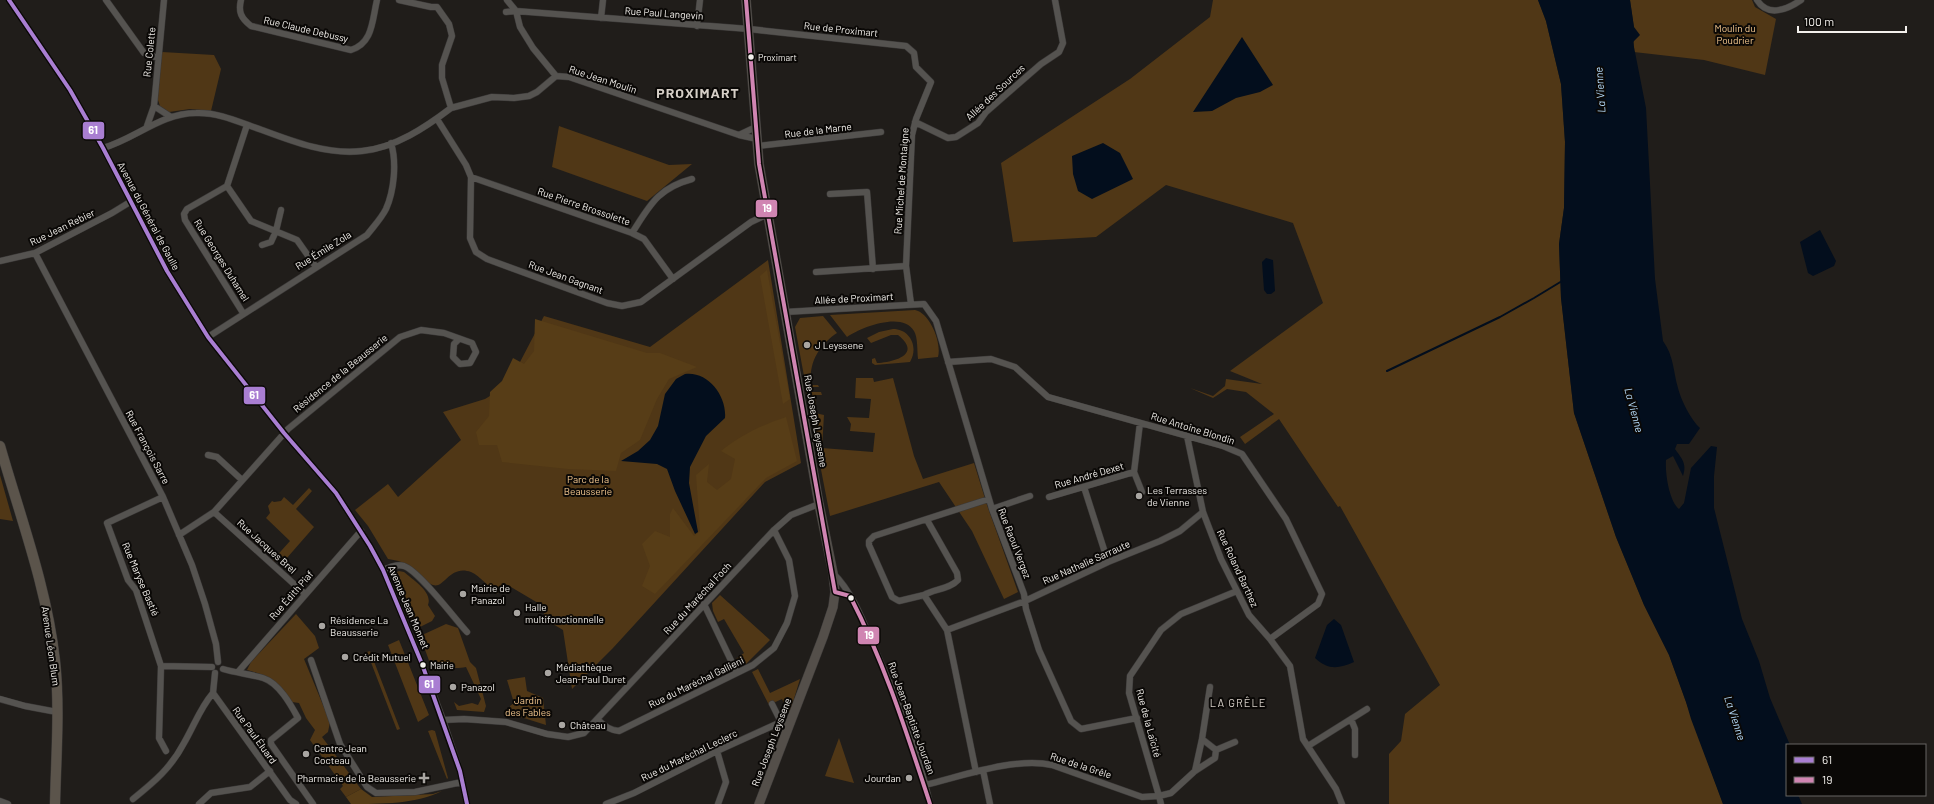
<svg xmlns="http://www.w3.org/2000/svg" width="1934" height="804" font-family="Barlow,sans-serif">
  <rect width="100%" height="100%" fill="#201d1a"/>
  <path fill="#503716" d="M1213,0H1538L1546,21L1561,84L1565,142L1564,208L1559,244L1561,298L1574,413L1616,537L1644,605L1669,655L1723,804H1389V754L1401,741L1405,714L1440,685L1340,506L1338,507L1279,419L1245,444L1240,437L1274,414L1246,392L1227,389L1213,398L1190,388L1213,396L1225,386L1226,379L1262,384L1230,371L1323,303L1293,223L1166,185L1096,237L1013,242L1001,163L1130,79L1210,17Z
    M1630,0H1752L1755,7L1776,19L1765,75L1704,60L1634,52V28Z
    M162,52L214,55L221,69L211,111L190,109L169,112L160,106L157,97Z
    M559,126L669,165L692,164L647,201L552,167Z
    M768,260L801,463L765,482L613,648L572,689L563,630L548,621L538,603L504,583L497,594C490,588 480,576 471,572C450,564 444,589 433,585C429,584 426,580 423,577C411,566 404,561 388,559L368,526L355,510L388,484L398,497L461,440L443,412L485,399L508,385L544,316L650,347Z
    M915,310C930,313 942,343 938,357L918,359C917,350 918,338 914,331C903,311 861,327 847,337L830,315Z
    M823,316L837,333C820,344 807,364 812,385H818L819,387H806L795,327L800,318Z
    M893,329C910,329 919,347 910,362L875,365L872,363V359L875,358L877,363C893,362 923,355 898,335H891L871,343L867,338L879,332Z
    M856,378H873L874,382L893,378L914,456L923,479L974,463L987,505L1018,592L1004,599L972,531L939,482L830,516L806,392H821L822,395H816L815,413L824,415L822,448L873,452L875,433L850,431L851,424L847,417L869,418L871,399L855,398Z
    M0,475L13,521L0,519Z
    M309,488L312,491L296,509L314,527L286,559L282,556L276,562L273,560L290,541L266,518L270,513L268,506L272,501L274,502L281,501L284,497L293,505Z
    M399,571L404,572C413,580 433,592 428,605L435,616L432,621L416,629L394,577L395,573Z
    M720,595L770,640L746,664H741L736,659L744,653L724,619L718,622L713,611L712,603Z
    M296,614L315,636L319,648L304,659L330,722L328,732L322,737L361,789L346,797L340,789L343,786L310,740L315,730L306,718L299,703L292,702C276,681 272,677 247,670L251,662Z
    M446,624L458,628L470,662L476,668L486,706L484,712L457,710L454,702L459,706L472,703L478,705L481,699L466,667C453,670 445,666 431,666L420,636Z
    M399,640L429,715L418,722L388,645Z
    M370,651L400,729L397,730L367,652Z
    M758,669L770,693L800,679L790,712L782,715L781,714L788,711L782,699L769,705L752,672Z
    M525,677L527,691L543,698L546,725L511,714L510,706L514,703L507,680Z
    M432,730L435,731L448,778L447,779L428,731Z
    M839,738L854,783L825,776Z"/>
  <path fill="#573d17" d="M767,270L790,399L783,404L760,276Z
    M535,319L647,353H660L697,367L669,379L657,399L640,440L621,453L616,471L568,469L502,462L497,445H479L476,432L489,416L490,392L502,381L513,358L524,364L534,351Z
    M786,417L797,461L766,478L655,594L642,586L650,566L642,544L655,531L670,537V514L673,508L694,536L700,531L696,475L709,464L707,482L717,490L731,479L735,459L721,451C741,435 762,425 786,417Z
    M361,789L372,797L433,794L442,791C417,804 381,804 351,804L346,797Z"/>
  <path fill="#030e1d" d="M1538,0H1630L1634,27L1640,35L1633,42L1646,108L1655,279L1663,341C1674,356 1673,371 1678,388C1681,400 1691,420 1700,428L1689,444H1677L1675,449C1682,459 1687,463 1683,476L1673,456L1666,460C1665,473 1669,501 1679,509L1684,503L1691,468L1711,446L1717,447L1714,476V508L1742,619L1759,661L1770,698L1790,745H1787V795H1798L1802,804H1723L1691,719L1686,702L1669,655L1644,605L1616,537L1574,413L1561,298L1559,244L1564,208L1565,142L1561,84L1546,21Z
    M1242,37L1273,85L1260,92L1236,98L1212,111L1193,112Z
    M1103,143L1120,153L1133,179L1092,199L1078,191L1073,174L1072,156Z
    M1820,230L1836,261L1834,266L1813,276L1808,273L1800,242Z
    M1266,258L1273,260L1275,291L1271,294H1267L1264,290L1262,262Z
    M685,374C708,371 727,396 725,418L706,436L690,467L689,483L698,532L695,534L675,491L667,469L657,464L621,461L638,451L650,440L658,426L665,394L676,379Z
    M1334,619L1341,625L1354,662C1338,669 1328,670 1315,658L1327,625Z"/>
  <g fill="none" stroke-linecap="round" stroke-linejoin="round">
    <path stroke="#030e1d" stroke-width="2" d="M1387,371L1500,317L1534,298L1562,281"/>
    <defs>
      <path id="street" d="M9,0L70,90L103,148L167,271L208,337L284,433L336,493L370,546L383,570L422,664L443,720L460,771L467,804
        M106,0L144,53L158,58
        M241,0C238,12 241,18 251,26L351,50C373,43 372,21 377,0
        M507,0L516,11L520,27L533,48L556,76L569,77L739,135
        M1757,0C1768,18 1788,9 1801,0
        M506,12L516,11L749,29L906,46L914,53L916,67L931,82L916,119L912,135L906,266L911,304
        M601,18L603,0
        M697,26L700,0
        M154,106L164,0
        M451,108L492,97L514,98L529,96L537,92L556,76
        M437,119L466,165L471,177L470,238L476,252L487,259L607,303L622,306L641,302L751,222L768,214
        M915,122L948,138L956,137L978,123L986,112L1041,64L1059,52L1063,43L1055,0
        M147,126L154,106L171,117
        M756,127L739,135L757,139
        M757,146L881,132
        M103,148C135,139 161,113 196,113C219,112 241,123 262,130C294,142 328,155 362,151C395,148 426,127 451,108L442,78V65L452,36L449,24L437,7H431L399,0
        M471,177L632,233L644,239L673,279
        M227,186L251,221L297,240L316,267
        M830,194L867,192L873,269
        M632,233C650,205 658,188 692,179
        M262,245L271,242L276,231L281,210
        M35,253L163,497L192,565L205,604L216,644L218,662
        M0,261L35,253L112,213L130,202
        M816,272L906,266
        M785,312L924,304L936,321L992,509L1024,594L1026,609L1039,650L1071,721L1081,729L1137,718
        M243,313L185,220L184,214L187,209L227,186L247,125
        M208,337L367,235C373,227 381,219 386,209C394,191 397,163 391,143
        M948,362L991,359L1015,367L1048,397L1223,446L1242,454L1286,519L1322,594L1318,604L1270,639
        M1140,423L1134,472L1142,492
        M1187,436L1203,512L1221,559L1249,615L1270,639L1290,666L1303,739L1336,789L1342,804
        M208,455L217,457L242,480
        M1084,487L1108,562
        M163,497L107,523L128,580L136,590L161,666L159,738L166,751
        M1049,497L1134,472
        M992,509L1030,496
        M214,512L305,594
        M179,535L214,512L288,429L400,337L421,330L444,333L472,343L476,352L470,363L460,364L453,357L454,344L458,340
        M383,570C390,567 397,564 404,566C419,571 455,619 467,632
        M833,573C853,593 863,621 874,647C896,697 918,750 930,804
        M835,592L850,596
        M924,595C934,589 950,589 958,580L957,573L927,520
        M704,604L737,673
        M947,630L924,595L899,601L892,597L869,545V541L874,536L989,499
        M311,660L340,744L367,787L376,793L415,792L462,782
        M161,666L212,667
        M223,669C236,673 250,674 263,678C279,683 291,705 298,718L271,740V744L313,804
        M238,672L361,531
        M215,673L213,693L290,800L296,804
        M0,699L25,706L57,712
        M772,704L781,722L783,723
        M1351,719L1355,729V755
        M443,720L464,719L506,722L547,734L568,737L584,733L774,530L791,515L819,504
        M598,720C605,726 609,730 619,731L753,665L774,648L787,623L795,596L789,560L774,530
        M1202,739L1210,687
        M1235,742L1216,750L1215,758L1195,771L1171,793L1159,796L1129,693L1130,676L1161,630L1181,614L1237,591
        M1308,746L1367,709
        M717,751L726,782L718,804
        M983,770L990,804
        M1195,771L1202,739L1216,750
        M976,772L947,630L1025,601L1108,562L1160,541L1180,531L1203,512
        M925,785C963,776 1014,757 1052,765L1142,797L1159,796L1161,804
        M133,799C154,782 171,768 184,743C194,726 200,708 213,693
        M0,801L8,804
        M199,804L211,793L250,787L270,771
        M606,804L634,793L717,751L781,722"/>
      <path id="secondary" d="M746,0L759,164L819,504L833,573L835,592L833,607L823,637L759,804"/>
      <path id="primary" d="M0,446C20,516 47,588 55,661C60,708 56,757 55,804"/>
    </defs>
    <use href="#street" stroke="#3b3938" stroke-width="7"/>
    <use href="#secondary" stroke="#3b3938" stroke-width="10"/>
    <use href="#primary" stroke="#3b3938" stroke-width="11"/>
    <use href="#street" stroke="#555350" stroke-width="6"/>
    <use href="#secondary" stroke="#544f4a" stroke-width="9"/>
    <use href="#primary" stroke="#5b544b" stroke-width="10"/>
    <defs>
      <path id="bus-1" d="M9,0L70,90L103,148L167,271L208,337L284,433L336,493L370,546L383,570L422,664L460,771L467,804"/>
      <path id="bus-2" d="M746,0L759,164L835,592L850,596C885,664 906,731 930,804"/>
    </defs>
    <use href="#bus-1" stroke="#0a0806" stroke-width="7"/>
    <use href="#bus-2" stroke="#0a0806" stroke-width="7"/>
    <use href="#bus-1" stroke="#a97ed2" stroke-width="4"/>
    <use href="#bus-2" stroke="#d085b2" stroke-width="4"/>
  </g>
  <g fill="#f3f0ec" stroke="#0a0806" stroke-width="1.5">
    <circle cx="751" cy="57" r="3.5"/>
    <circle cx="851" cy="598" r="3.5"/>
    <circle cx="423" cy="665" r="3.5"/>
  </g>
  <g fill="#a9a6a2" stroke="#0a0806" stroke-width="1.5">
    <circle cx="807" cy="345" r="4"/>
    <circle cx="1139" cy="496" r="4"/>
    <circle cx="463" cy="594" r="4"/>
    <circle cx="517" cy="613" r="4"/>
    <circle cx="322" cy="626" r="4"/>
    <circle cx="345" cy="657" r="4"/>
    <circle cx="548" cy="673" r="4"/>
    <circle cx="453" cy="687" r="4"/>
    <circle cx="562" cy="725" r="4"/>
    <circle cx="306" cy="754" r="4"/>
    <path d="M422 772h4v4h4v4h-4v4h-4v-4h-4v-4h4z"/>
    <circle cx="909" cy="778" r="4"/>
  </g>
  <g text-anchor="middle" stroke-width="4" stroke-linejoin="round" paint-order="stroke">
    <g font-size="9" fill="#f3f0ec" stroke="#0a0806" text-anchor="start">
      <text x="758" y="61">Proximart</text>
      <text x="430" y="669">Mairie</text>
    </g>
    <g font-size="10" fill="#f3f0ec" stroke="#0a0806">
      <text transform="translate(664 13) rotate(4)" y="4">Rue Paul Langevin</text>
      <text transform="translate(306 29) rotate(13)" y="4">Rue Claude Debussy</text>
      <text transform="translate(841 29) rotate(6)" y="4">Rue de Proximart</text>
      <text transform="translate(149 52) rotate(-84)" y="4">Rue Colette</text>
      <text transform="translate(603 79) rotate(18)" y="4">Rue Jean Moulin</text>
      <text transform="translate(995 92) rotate(-43)" y="4">Allée des Sources</text>
      <text transform="translate(818 130) rotate(-7)" y="4">Rue de la Marne</text>
      <text transform="translate(901 181) rotate(-86)" y="4">Rue Michel de Montaigne</text>
      <text transform="translate(584 206) rotate(19)" y="4">Rue Pierre Brossolette</text>
      <text transform="translate(149 216) rotate(62)" y="4">Avenue du Général de Gaulle</text>
      <text transform="translate(62 227) rotate(-26)" y="4">Rue Jean Rebier</text>
      <text transform="translate(323 250) rotate(-32)" y="4">Rue Émile Zola</text>
      <text transform="translate(222 260) rotate(58)" y="4">Rue Georges Duhamel</text>
      <text transform="translate(566 277) rotate(20)" y="4">Rue Jean Gagnant</text>
      <text transform="translate(854 298) rotate(-3)" y="4">Allée de Proximart</text>
      <text transform="translate(340 373) rotate(-39)" y="4">Résidence de la Beausserie</text>
      <text transform="translate(816 421) rotate(80)" y="4">Rue Joseph Leyssene</text>
      <text transform="translate(1193 428) rotate(17)" y="4">Rue Antoine Blondin</text>
      <text transform="translate(148 447) rotate(62)" y="4">Rue François Sarre</text>
      <text transform="translate(1089 475) rotate(-16)" y="4">Rue André Dexet</text>
      <text transform="translate(1015 543) rotate(69)" y="4">Rue Raoul Vergez</text>
      <text transform="translate(267 546) rotate(42)" y="4">Rue Jacques Brel</text>
      <text transform="translate(1086 562) rotate(-24)" y="4">Rue Nathalie Sarraute</text>
      <text transform="translate(1238 568) rotate(65)" y="4">Rue Roland Barthez</text>
      <text transform="translate(141 579) rotate(67)" y="4">Rue Maryse Bastié</text>
      <text transform="translate(291 595) rotate(-49)" y="4">Rue Édith Piaf</text>
      <text transform="translate(697 598) rotate(-47)" y="4">Rue du Maréchal Foch</text>
      <text transform="translate(409 607) rotate(67)" y="4">Avenue Jean Monnet</text>
      <text transform="translate(51 646) rotate(82)" y="4">Avenue Léon Blum</text>
      <text transform="translate(696 682) rotate(-26)" y="4">Rue du Maréchal Gallieni</text>
      <text transform="translate(912 718) rotate(70)" y="4">Rue Jean-Baptiste Jourdan</text>
      <text transform="translate(1149 723) rotate(75)" y="4">Rue de la Laïcité</text>
      <text transform="translate(255 735) rotate(54)" y="4">Rue Paul Éluard</text>
      <text transform="translate(771 742) rotate(-69)" y="4">Rue Joseph Leyssene</text>
      <text transform="translate(689 755) rotate(-26)" y="4">Rue du Maréchal Leclerc</text>
      <text transform="translate(1081 765) rotate(18)" y="4">Rue de la Grêle</text>
    </g>
    <g font-size="10" fill="#f8cb92" stroke="#0a0806">
      <text x="1735" y="32">Moulin du<tspan x="1735" dy="12">Poudrier</tspan></text>
      <text x="588" y="483">Parc de la<tspan x="588" dy="12">Beausserie</tspan></text>
      <text x="528" y="704">Jardin<tspan x="528" dy="12">des Fables</tspan></text>
    </g>
    <g font-size="10" fill="#f3f0ec" stroke="#0a0806" text-anchor="start">
      <text x="815" y="349">J Leyssene</text>
      <text x="1147" y="494">Les Terrasses<tspan x="1147" dy="12">de Vienne</tspan></text>
      <text x="471" y="592">Mairie de<tspan x="471" dy="12">Panazol</tspan></text>
      <text x="525" y="611">Halle<tspan x="525" dy="12">multifonctionnelle</tspan></text>
      <text x="330" y="624">Résidence La<tspan x="330" dy="12">Beausserie</tspan></text>
      <text x="353" y="661">Crédit Mutuel</text>
      <text x="556" y="671">Médiathèque<tspan x="556" dy="12">Jean-Paul Duret</tspan></text>
      <text x="461" y="691">Panazol</text>
      <text x="570" y="729">Château</text>
      <text x="314" y="752">Centre Jean<tspan x="314" dy="12">Cocteau</tspan></text>
      <text x="416" y="782" text-anchor="end">Pharmacie de la Beausserie</text>
      <text x="901" y="782" text-anchor="end">Jourdan</text>
    </g>
    <g font-size="11" font-style="italic" fill="#b7ddfd" stroke="#0a0806">
      <text transform="translate(1600 90) rotate(-94)" y="4">La Vienne</text>
      <text transform="translate(1634 410) rotate(75)" y="4">La Vienne</text>
      <text transform="translate(1735 718) rotate(72)" y="4">La Vienne</text>
    </g>
    <g font-size="11" letter-spacing="1" fill="#d5cec6" stroke="#0a0806">
      <text x="1238" y="707">LA GRÊLE</text>
    </g>
    <g font-size="14" font-weight="bold" letter-spacing="1" fill="#d5cec6" stroke="#0a0806">
      <text x="698" y="98">PROXIMART</text>
    </g>
  </g>
  <g stroke="#0a0806" stroke-width="1.5">
    <rect x="82" y="121" width="23" height="19" rx="4" fill="#a97ed2"/>
    <rect x="755" y="199" width="23" height="19" rx="4" fill="#d085b2"/>
    <rect x="243" y="386" width="23" height="19" rx="4" fill="#a97ed2"/>
    <rect x="857" y="626" width="23" height="19" rx="4" fill="#d085b2"/>
    <rect x="418" y="675" width="23" height="19" rx="4" fill="#a97ed2"/>
  </g>
  <g font-size="11" text-anchor="middle" font-weight="bold" fill="#fff">
    <text x="93" y="134">61</text>
    <text x="767" y="212">19</text>
    <text x="254" y="399">61</text>
    <text x="869" y="639">19</text>
    <text x="429" y="688">61</text>
  </g>
  <rect x="1786" y="744" width="140" height="52" fill="#0a0806" stroke="#676562"/>
  <rect x="1794" y="757" width="20" height="6" fill="#a97ed2" stroke="#676562"/>
  <text x="1822" y="764" font-size="12" fill="#f3f0ec">61</text>
  <rect x="1794" y="777" width="20" height="6" fill="#d085b2" stroke="#676562"/>
  <text x="1822" y="784" font-size="12" fill="#f3f0ec">19</text>
  <path d="M1798 26v6h108v-6" fill="none" stroke="#f3f0ec" stroke-width="2"/>
  <text x="1804" y="26" font-size="12" fill="#f3f0ec" stroke="#0a0806" stroke-width="3" paint-order="stroke">100 m</text>
</svg>
